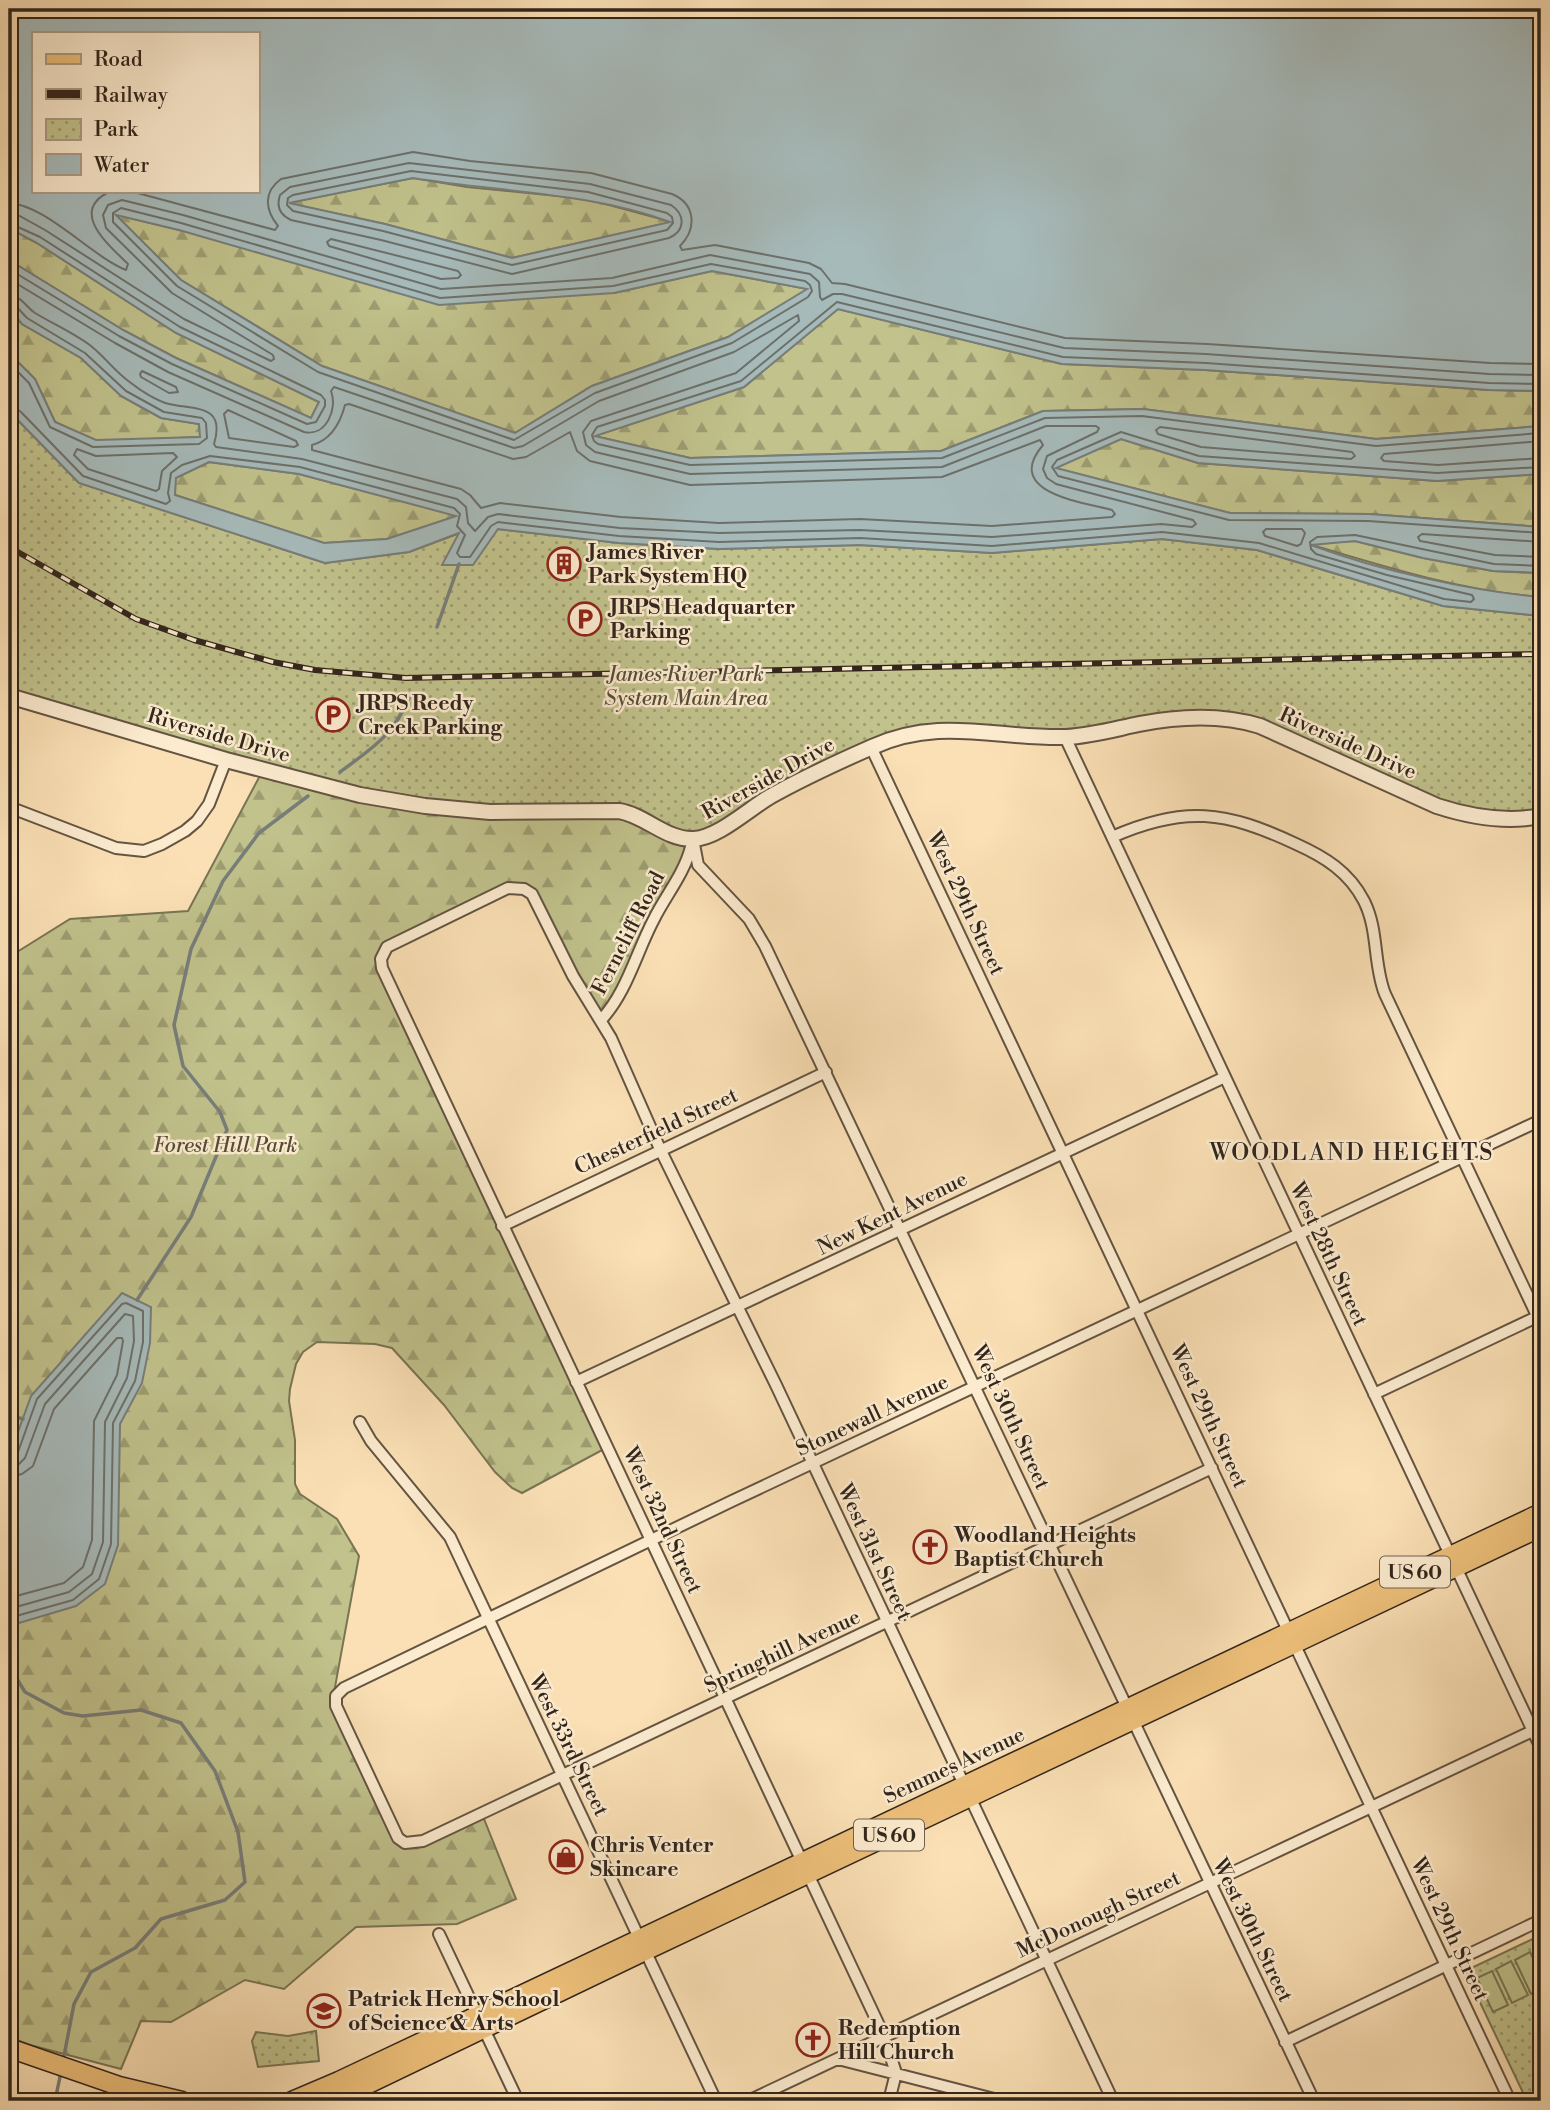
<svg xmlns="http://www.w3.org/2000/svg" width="1550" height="2110" font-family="'Libre Bodoni',serif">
  <defs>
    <pattern id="forest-firs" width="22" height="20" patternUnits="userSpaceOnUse" patternTransform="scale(1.75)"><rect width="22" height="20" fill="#c1c28c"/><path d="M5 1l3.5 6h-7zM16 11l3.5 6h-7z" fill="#9d9d72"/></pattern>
    <pattern id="park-dots" width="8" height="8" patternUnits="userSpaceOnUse" patternTransform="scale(1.75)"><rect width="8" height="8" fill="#c1c28c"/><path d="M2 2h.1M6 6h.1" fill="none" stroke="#9d9d72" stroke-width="1.8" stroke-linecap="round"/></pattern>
  </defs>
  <rect width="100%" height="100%" fill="#fbe0b5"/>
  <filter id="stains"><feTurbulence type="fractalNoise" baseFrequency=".00286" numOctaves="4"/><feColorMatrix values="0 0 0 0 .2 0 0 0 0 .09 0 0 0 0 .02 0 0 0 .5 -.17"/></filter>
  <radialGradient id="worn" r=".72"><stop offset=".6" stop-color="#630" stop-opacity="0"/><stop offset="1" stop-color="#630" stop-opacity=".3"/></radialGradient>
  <path fill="url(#forest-firs)" stroke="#797454" stroke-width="2" d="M413,178L467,187L587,199L672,222L512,258L385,224L287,203Z
    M114,214L179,230L614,293L712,271L808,289L728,337L592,386L515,433L322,366L181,280Z
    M9,228L37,243L176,333L319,402L311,418L176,358L123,330L9,260Z
    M9,308L22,324L81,358L121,396L161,418L199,424L201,437L96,441L55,422L35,379L9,353Z
    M838,309L1062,364L1205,370L1489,390L1541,391V426L1376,439L1143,409L1043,411L941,451L690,458L594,436L744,387Z
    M1121,439L1198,463L1437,481L1541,474V527L1369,514L1230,513L1055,468Z
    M209,462L299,474L458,516L387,539L324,543L175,495V478Z
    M1355,541L1423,558L1493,571L1541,573V597C1462,591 1385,567 1309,544Z
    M263,770L613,810L693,839L601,1020L534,897L519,887L390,947L381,959L606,1448L522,1493L512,1488L495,1472L444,1405L392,1348L375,1344L317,1342L303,1352L296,1364L290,1389L289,1401L295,1440V1484L300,1494L337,1519L359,1556L333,1698L405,1842L482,1814L516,1899L457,1924L356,1927L284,1989L245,1980L171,2022L141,2021L121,2069L30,2045L9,2037V957L70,919L188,911Z"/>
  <path fill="url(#park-dots)" stroke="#797454" stroke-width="2" d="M9,411L79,483L325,563L409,552L460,533L443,565L459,564L497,529L619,543L719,549L860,545L992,553L1162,539L1257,550L1443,606L1541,616V816L1486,818L1232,719L1094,734L912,732L698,839L644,819L393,801L9,696Z
    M1541,1935V2101H1527L1465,1971Z
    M316,2031L319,2061L258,2067L252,2041L256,2032L288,2036Z"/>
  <path fill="#c1c28c" stroke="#797454" stroke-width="2" d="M1530,1952L1541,1975V1989L1531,1994L1515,1960Z
    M1511,1961L1528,1995L1512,2003L1496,1969Z
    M1492,1971L1508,2005L1493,2012L1477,1978Z"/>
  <path fill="#a6baba" stroke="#777e7b" stroke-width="2" fill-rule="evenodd" d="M9,9H1541V391L1489,390L1205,370L1062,364L838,309L744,387L595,436L690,458L941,451L1043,411L1143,409L1376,439L1541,426V474L1437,481L1198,463L1121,439L1056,468L1230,513L1369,514L1541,527V573L1493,571L1423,558L1355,541L1311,545C1378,570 1470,591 1541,597V616L1443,606L1257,550L1162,539L992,553L860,545L719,549L619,543L498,529L473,565H442L459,533L409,552L325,563L79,483L9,411V353L35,379L55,422L96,440L200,437L199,424L161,418L121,396L81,358L22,324L9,308V260L123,330L176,358L311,418L319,402L176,333L37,243L9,228ZM33,33H257V191H33ZM413,178C498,192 588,192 670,222L512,258L385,224L289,203ZM116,215L179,230L439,305L614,293L712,271L807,289L728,337L592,386L515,433L322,366L181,280ZM209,462L299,474L456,516L387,539L324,543L175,495L176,478Z
    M122,1293L151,1307L150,1343L142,1383L120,1424L118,1545L105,1584L76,1606L9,1626V1457L31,1396Z"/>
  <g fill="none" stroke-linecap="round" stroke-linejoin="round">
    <path stroke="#6c706b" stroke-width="2" d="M409,163L590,184L671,205C686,215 685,231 669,238L512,274L381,240L291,220C280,215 276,207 280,195L290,187Z
      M411,171L588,192L667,213L672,217L673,223L667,230L512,265L383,231L293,211L287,205L288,198L293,195Z
      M130,191L275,230L278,226C265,210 263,192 281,179L413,152L470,161L591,173L672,194C696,204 697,229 680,246L682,250L715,245L809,263L821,269L832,283L845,284L1065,338L1207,344L1490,363L1541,364
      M9,203C46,205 91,256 126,270L128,264C109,245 67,211 111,191
      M121,208L181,223L440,298L613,286L711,264L805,281L810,285L812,291L808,297L732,343L595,393L514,440L318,372L177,286L113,222V213Z
      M9,214L18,215L45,230L184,319L271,361L274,359L273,355L172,293L106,228L103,215L108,205L122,200L183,215L441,289L612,278L710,255L810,274L819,282L820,297L822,300L833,294H842L1064,348L1206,354L1489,374L1541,375
      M9,223L40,237L180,327L321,395L325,400V406L316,422L307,424L172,364L119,336L9,269
      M331,239L458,271L461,275L458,278L441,279L329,246L327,242Z
      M9,279L115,343L168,372L304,432C326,437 338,409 331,391L334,387L514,448L523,446L599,401L734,352L798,315L799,321L736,373L591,421L583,432L586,445L595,452L690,474L942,467L1046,426H1096L1099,428L1097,432L1047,456L1043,469L1047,478L1056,484L1193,520L1196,524L1192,527L1161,524L992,537L860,530L719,533L620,528L498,514L488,517L475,531L468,523L466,507L457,499L302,459L216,447L214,444C226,404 195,410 169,404C157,401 141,391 131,383C116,373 105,357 91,346C74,333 53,324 35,313C25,306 22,296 9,296
      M9,304L15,305L27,318L85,353L126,391L164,412L202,418L206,423L207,438L199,444L93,447L50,427L29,383L9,363
      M142,371L176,387L178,392L169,393L141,377L140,374Z
      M1541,384L1489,383L1206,363L1063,357L837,302L741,381L597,427L592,435L594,441L598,444L690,465L942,458L1045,418L1142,416L1376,446L1541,433
      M349,404L513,459L526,457L570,432L577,451L590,461L690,485L942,477L1040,440L1043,445C1002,493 1083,502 1112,510L1115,514L1112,517L992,526L860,519L719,523L621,517L500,503L481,508L470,495L461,489L312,450V445C331,440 340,424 345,405Z
      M9,407H14L21,412L83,476L166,504L170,501L168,493L171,473L182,465L210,456L300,467L454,508L460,514L457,526L465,535L457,553L460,557H470L491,526L498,522L619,536L719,542L860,538L992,546L1162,532L1259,543L1444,599L1471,602L1474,599L1472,595L1387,575L1316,554L1311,549L1310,542L1317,537L1355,535L1494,564L1541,566
      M228,410L296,441L298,445L294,447L229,438L224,414Z
      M1160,427L1352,452L1355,456L1351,459L1201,447L1158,434L1156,430Z
      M1541,441L1384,454L1381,458L1384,461L1438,465L1541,458
      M77,449L96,456L173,453L177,457L162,471L159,489L156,491L88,469L74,455Z
      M1541,467L1437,473L1199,456L1121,432L1057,460L1052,467L1058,476L1229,520L1368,521L1541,533
      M1266,529H1302L1305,533L1301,544L1297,546L1265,536L1263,532Z
      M1541,542L1422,534L1418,537L1420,541L1426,542L1495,555L1541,557
      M9,1457H14L18,1452L37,1399L122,1304L126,1303L143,1311V1342L135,1381L113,1423L111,1544L99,1579L73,1600L9,1618
      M9,1466L18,1465L25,1458L45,1404L125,1314L133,1316L134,1341L127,1378L105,1422L103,1542L92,1574L69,1592L9,1609
      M9,1477L22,1474L33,1466L54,1409L117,1338H122L123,1341L117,1375L94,1421L92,1540L83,1567L64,1583L9,1598"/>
    <path stroke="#777e7b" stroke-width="3.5" d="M437,627L459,564
      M340,772C371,749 393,736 409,698
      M137,1300L191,1217L227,1130L220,1112L183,1066L174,1025L191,949L223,881L259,833L308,796
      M9,1415L23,1419
      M9,1666L25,1692L64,1713L83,1716L141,1710L181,1723L215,1771L238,1832L245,1882L225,1900L161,1919L135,1948L91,1972L74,2004L63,2061
      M55,2101L61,2072"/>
    <defs>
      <path id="minor" d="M1065,737L1541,1748
        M871,747L1510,2101
        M9,807L116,848L144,851L162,844L185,831L197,821L209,804L226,760
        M1112,837C1184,805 1226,811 1296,844C1325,857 1349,872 1364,901C1379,931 1373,964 1385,994L1541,1324
        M693,839L698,865L749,919L765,946L1314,2101
        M601,1020C627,992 636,953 654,919C666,895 684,874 691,847
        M502,1226L826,1072
        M576,1382L1225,1077
        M1374,1394L1541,1315
        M360,1422L371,1441L450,1537L716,2101
        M1212,1468L423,1841L405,1843L398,1838L336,1706V1696L344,1688L732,1501L1541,1120
        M439,1934L518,2101
        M1285,2042L1541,1920
        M838,2059L1002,2101
        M114,2101L119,2086
        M748,2101L1541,1727
        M889,2101L896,2073L884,2036L382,968L381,959L387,947L508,888L524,889L532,894L573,976L611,1038L660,1149L776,1385L1113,2101"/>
      <path id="tertiary" d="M9,696L226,760L360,795L425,806L490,812L619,811C645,815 666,840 693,839C717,839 750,808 771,796C803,778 838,762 872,747C940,716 996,739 1066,737C1091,736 1115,729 1139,724C1180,716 1221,714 1260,726L1437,806C1471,817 1506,823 1541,816"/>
      <path id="primary" d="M9,2048L119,2086L182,2101
        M292,2101L339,2081L1541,1513
        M333,2101L645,1951L1541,1527"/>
    </defs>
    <use href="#minor" stroke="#645442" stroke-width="14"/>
    <use href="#tertiary" stroke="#645442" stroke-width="18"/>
    <use href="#primary" stroke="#31251c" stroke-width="21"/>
    <use href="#minor" stroke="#fcebcf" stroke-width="10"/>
    <use href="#tertiary" stroke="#fcebcf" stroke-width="14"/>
    <use href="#primary" stroke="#eec07a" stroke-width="18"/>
    <defs>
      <path id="rail" d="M9,547L136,619L194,640L273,662L315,670L406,678L1541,654"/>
    </defs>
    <use href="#rail" stroke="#31251c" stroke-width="6"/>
    <use href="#rail" stroke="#fcebcf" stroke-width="3.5" stroke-dasharray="10" stroke-linecap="butt"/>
  </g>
  <defs>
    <symbol id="building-ring" viewBox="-11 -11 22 22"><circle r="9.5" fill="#fcebcf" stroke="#8f2418" stroke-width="1.5"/><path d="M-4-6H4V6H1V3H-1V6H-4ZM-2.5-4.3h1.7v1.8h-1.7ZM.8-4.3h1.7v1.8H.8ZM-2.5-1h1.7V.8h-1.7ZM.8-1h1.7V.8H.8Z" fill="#8f2418"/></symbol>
    <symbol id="parking-ring" viewBox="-11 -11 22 22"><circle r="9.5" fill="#fcebcf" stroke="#8f2418" stroke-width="1.5"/><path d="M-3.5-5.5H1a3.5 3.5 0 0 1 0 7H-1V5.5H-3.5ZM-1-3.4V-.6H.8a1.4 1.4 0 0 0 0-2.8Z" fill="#8f2418"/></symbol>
    <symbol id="church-ring" viewBox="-11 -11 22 22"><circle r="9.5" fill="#fcebcf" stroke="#8f2418" stroke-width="1.5"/><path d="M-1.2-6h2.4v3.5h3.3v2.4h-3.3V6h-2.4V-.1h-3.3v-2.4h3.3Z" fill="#8f2418"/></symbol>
    <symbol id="shop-ring" viewBox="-11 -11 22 22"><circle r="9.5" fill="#fcebcf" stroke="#8f2418" stroke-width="1.5"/><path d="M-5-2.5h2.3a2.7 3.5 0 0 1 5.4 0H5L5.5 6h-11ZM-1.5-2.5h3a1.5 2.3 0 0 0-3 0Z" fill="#8f2418"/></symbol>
    <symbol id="school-ring" viewBox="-11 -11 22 22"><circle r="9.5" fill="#fcebcf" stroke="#8f2418" stroke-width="1.5"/><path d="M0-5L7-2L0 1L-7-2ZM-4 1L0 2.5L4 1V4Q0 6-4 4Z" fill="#8f2418"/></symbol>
  </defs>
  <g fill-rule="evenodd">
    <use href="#building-ring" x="545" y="545" width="38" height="38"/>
    <use href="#parking-ring" x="566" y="600" width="38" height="38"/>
    <use href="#parking-ring" x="314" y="696" width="38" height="38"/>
    <use href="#church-ring" x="911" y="1528" width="38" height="38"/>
    <use href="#shop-ring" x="547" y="1838" width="38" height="38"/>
    <use href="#school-ring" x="305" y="1992" width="38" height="38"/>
    <use href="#church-ring" x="794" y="2021" width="38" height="38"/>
  </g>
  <g text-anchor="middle" stroke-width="5" stroke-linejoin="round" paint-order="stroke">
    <g fill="#fcebcf" stroke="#6e6052" stroke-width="2">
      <rect x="1380" y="1556.5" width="70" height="31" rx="5"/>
      <rect x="854" y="1819.5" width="70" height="31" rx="5"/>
    </g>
    <g font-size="19" font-weight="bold" fill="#31251c">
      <text x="1415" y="1579">US 60</text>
      <text x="889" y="1842">US 60</text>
    </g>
    <g font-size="21" font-weight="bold" fill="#31251c" stroke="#fcebcf" text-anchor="start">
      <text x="588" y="559">James River<tspan x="588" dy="24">Park System HQ</tspan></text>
      <text x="610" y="614">JRPS Headquarter<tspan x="610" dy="24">Parking</tspan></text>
      <text x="358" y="710">JRPS Reedy<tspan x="358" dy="24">Creek Parking</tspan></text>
      <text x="954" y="1542">Woodland Heights<tspan x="954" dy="24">Baptist Church</tspan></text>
      <text x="590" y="1852">Chris Venter<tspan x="590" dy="24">Skincare</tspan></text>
      <text x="348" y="2006">Patrick Henry School<tspan x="348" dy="24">of Science &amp; Arts</tspan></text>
      <text x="838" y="2035">Redemption<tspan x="838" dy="24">Hill Church</tspan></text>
    </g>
    <g font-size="21" font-style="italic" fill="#554c38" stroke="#fcebcf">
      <text x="686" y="681">James River Park<tspan x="686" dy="24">System Main Area</tspan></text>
      <text x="225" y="1152">Forest Hill Park</text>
    </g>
    <g font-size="21" fill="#31251c" stroke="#fcebcf">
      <text transform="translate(219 735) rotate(16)" y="7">Riverside Drive</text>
      <text transform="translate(1348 743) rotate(24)" y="7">Riverside Drive</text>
      <text transform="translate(768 778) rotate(-29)" y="7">Riverside Drive</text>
      <text transform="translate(966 903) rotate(65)" y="7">West 29th Street</text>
      <text transform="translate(628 933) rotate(-63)" y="7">Ferncliff Road</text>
      <text transform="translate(656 1131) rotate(-25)" y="7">Chesterfield Street</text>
      <text transform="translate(892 1213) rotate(-26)" y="7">New Kent Avenue</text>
      <text transform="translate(1329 1254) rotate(65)" y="7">West 28th Street</text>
      <text transform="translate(872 1415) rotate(-25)" y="7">Stonewall Avenue</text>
      <text transform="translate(1209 1416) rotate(65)" y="7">West 29th Street</text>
      <text transform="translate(1011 1417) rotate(65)" y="7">West 30th Street</text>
      <text transform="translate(663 1520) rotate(65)" y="7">West 32nd Street</text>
      <text transform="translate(875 1552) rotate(65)" y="7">West 31st Street</text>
      <text transform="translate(782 1651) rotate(-25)" y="7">Springhill Avenue</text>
      <text transform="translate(569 1745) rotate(64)" y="7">West 33rd Street</text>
      <text transform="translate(954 1765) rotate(-25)" y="7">Semmes Avenue</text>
      <text transform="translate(1098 1914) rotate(-25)" y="7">McDonough Street</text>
      <text transform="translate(1450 1929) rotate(65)" y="7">West 29th Street</text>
      <text transform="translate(1253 1930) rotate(64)" y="7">West 30th Street</text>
    </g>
    <g font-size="23" letter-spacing="2" fill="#31251c" stroke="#fcebcf">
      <text x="1352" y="1160">WOODLAND HEIGHTS</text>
    </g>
  </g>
  <rect width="1550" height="2110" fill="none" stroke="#fbe0b5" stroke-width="35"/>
  <rect x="10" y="10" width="1529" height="2089" fill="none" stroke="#31251c" stroke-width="3.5"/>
  <rect x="18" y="18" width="1515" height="2075" fill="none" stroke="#31251c" stroke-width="2"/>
  <rect x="32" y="32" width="228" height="161" fill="#fcebcf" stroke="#ab9c87" stroke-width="2"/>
  <rect x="46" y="54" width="35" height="10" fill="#eec07a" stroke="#ab9c87" stroke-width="2"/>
  <text x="94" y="66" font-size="21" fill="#31251c">Road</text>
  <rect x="46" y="89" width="35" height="10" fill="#31251c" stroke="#ab9c87" stroke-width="2"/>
  <text x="94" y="102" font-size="21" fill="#31251c">Railway</text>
  <rect x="46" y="119" width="35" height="21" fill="url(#park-dots)" stroke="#ab9c87" stroke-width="2"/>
  <text x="94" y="136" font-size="21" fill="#31251c">Park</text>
  <rect x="46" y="154" width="35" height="21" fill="#a6baba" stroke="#ab9c87" stroke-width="2"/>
  <text x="94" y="172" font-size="21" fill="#31251c">Water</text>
  <rect width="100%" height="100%" filter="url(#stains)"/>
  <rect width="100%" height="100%" fill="url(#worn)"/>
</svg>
